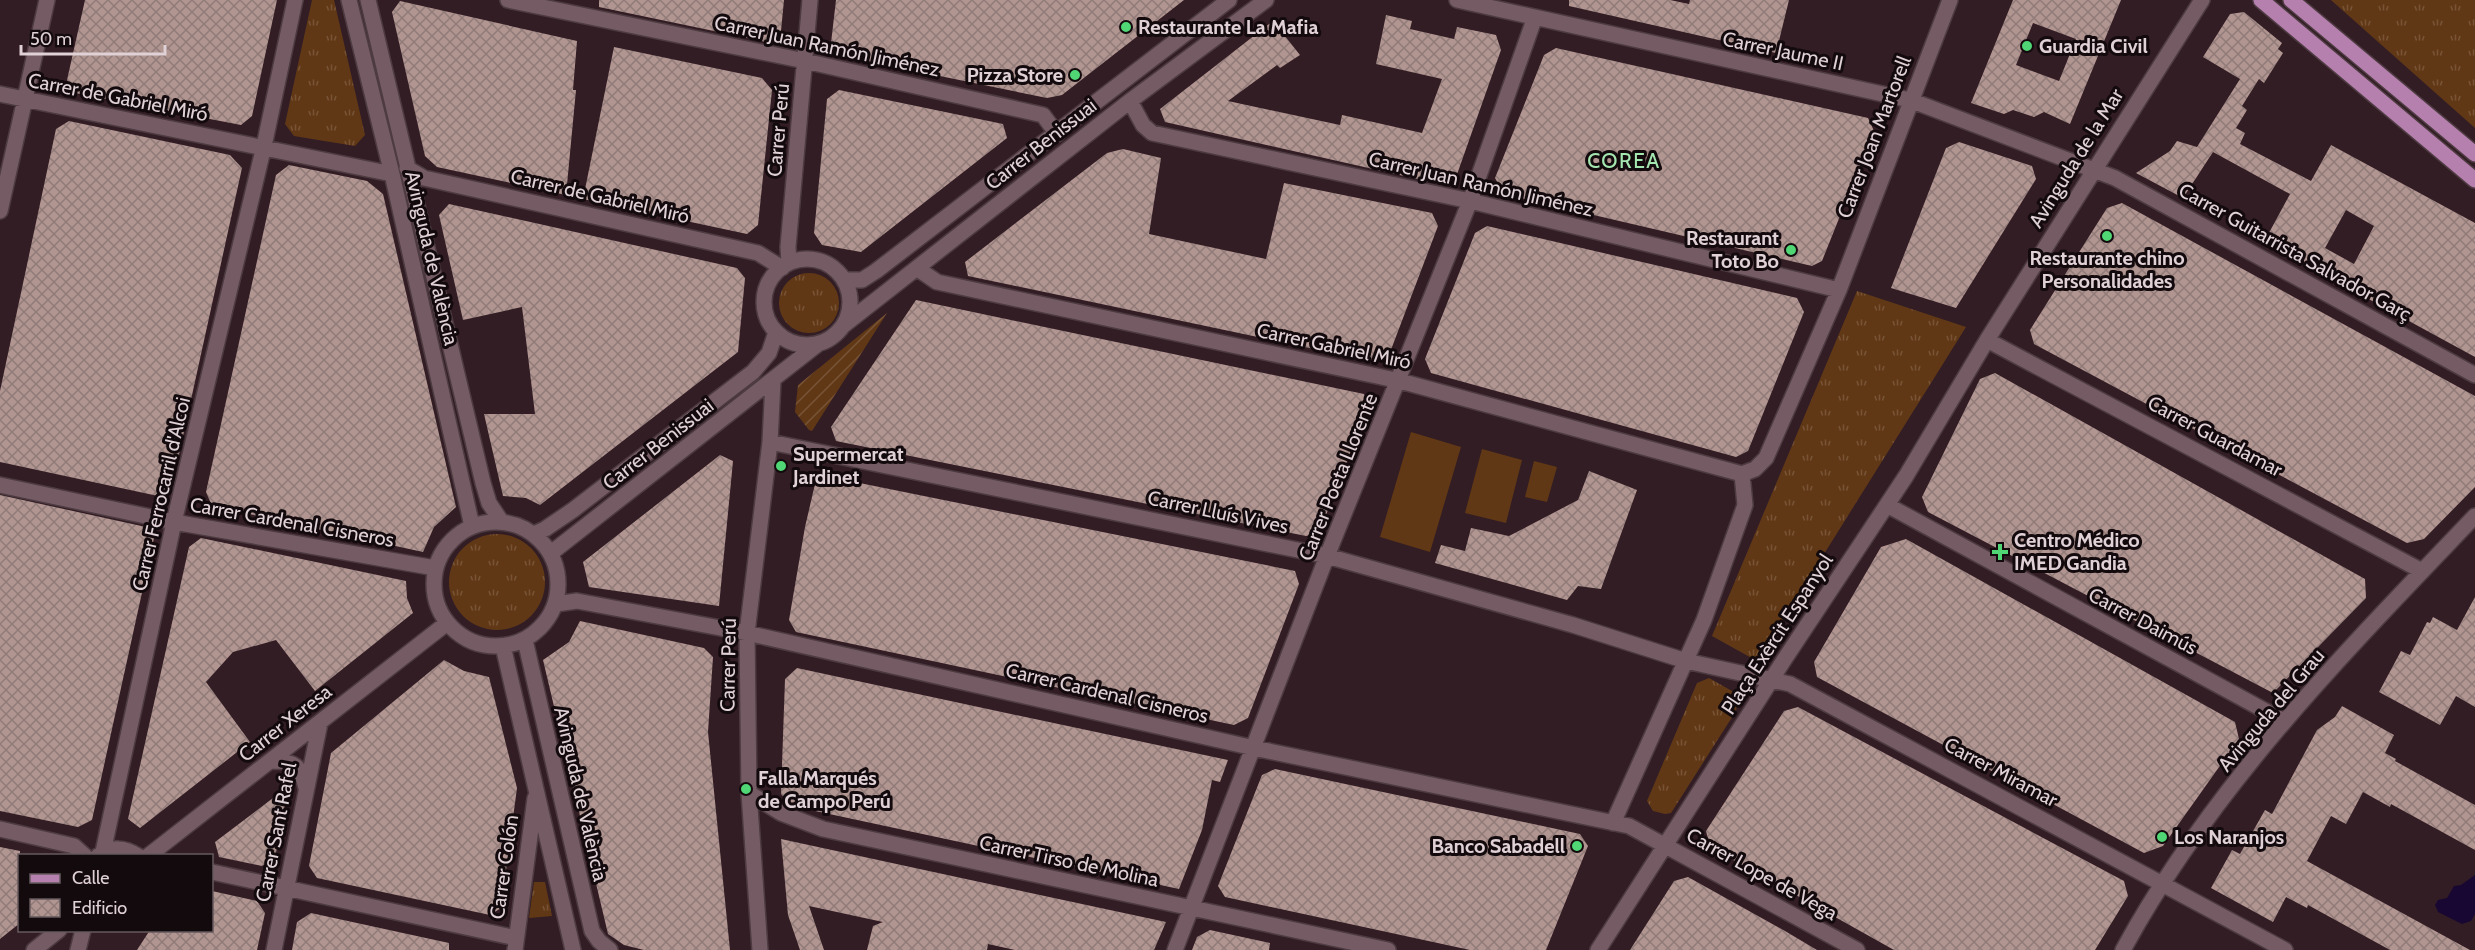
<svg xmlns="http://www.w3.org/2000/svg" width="2475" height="950" font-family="Cabin,sans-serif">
  <defs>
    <pattern id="grass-tufts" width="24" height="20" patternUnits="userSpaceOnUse" patternTransform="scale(1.5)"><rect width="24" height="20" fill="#613815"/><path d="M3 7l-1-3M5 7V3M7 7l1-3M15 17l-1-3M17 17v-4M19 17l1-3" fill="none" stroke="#775436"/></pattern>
    <pattern id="garden-furrows" width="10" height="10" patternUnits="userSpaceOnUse" patternTransform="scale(1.5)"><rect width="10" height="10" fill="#613815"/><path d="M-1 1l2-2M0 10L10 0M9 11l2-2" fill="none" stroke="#775436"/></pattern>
    <pattern id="building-cross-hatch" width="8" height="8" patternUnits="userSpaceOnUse" patternTransform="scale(1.5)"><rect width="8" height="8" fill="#b19591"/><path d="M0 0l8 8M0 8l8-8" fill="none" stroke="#907b79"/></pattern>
  </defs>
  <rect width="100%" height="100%" fill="#321d24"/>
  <path fill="url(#grass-tufts)" d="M312,0H334L365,135L355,146L294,136L285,124Z
    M2331,0H2475V128Z
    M779 303a30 30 0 1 1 60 0a30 30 0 1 1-60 0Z
    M1857,291L1966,327L1757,661L1712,636Z
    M449 582a48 48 0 1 1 96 0a48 48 0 1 1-96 0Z
    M1709,678L1739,695L1736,711L1671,813L1665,814L1653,811L1647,801L1697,683Z
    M534,882H545L552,916L529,918Z"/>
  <path fill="url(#garden-furrows)" d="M887,313L812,431L809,430L795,412L798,385Z"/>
  <path fill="#613815" d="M1411,432L1461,447L1430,552L1380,537Z
    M1482,449L1522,460L1506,523L1465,513Z
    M1534,461L1557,467L1547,502L1525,497Z"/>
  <path fill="#180732" d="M2475,875V914L2471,921L2462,924L2438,912L2435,905L2438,900L2447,898L2454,886L2461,885Z"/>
  <path fill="url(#building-cross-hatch)" fill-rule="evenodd" d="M85,0H277L252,116L241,125L75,93L67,80Z
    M599,0H784L781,31L766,42L599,7Z
    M836,0H1184L1062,95L1047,98L842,56L831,43Z
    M1569,0H1670L1689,4L1690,0H1789L1776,53L1569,6Z
    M2013,0H2121L2070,124L2044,112L2034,117L2013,110L2004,114L1971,103ZM2033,23L2076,39L2059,81L2016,65Z
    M400,1L577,41L573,90H576L566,195L437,167L425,156L392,12Z
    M2244,12L2282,43L2278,49L2283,53L2264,83L2259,79L2242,106L2247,110L2236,128L2245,133L2240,144L2311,181L2331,145L2475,223V357L2264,242L2290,194L2213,152L2183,198L2136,173L2170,151L2177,141L2197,147L2240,79L2203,57L2230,14ZM2346,210L2374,226L2354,264L2325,248Z
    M1386,15L1412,21L1410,29L1454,39L1457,27L1496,35L1501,50L1455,180L1444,185L1165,122L1160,109L1273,21L1300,55L1280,68L1277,65L1228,101L1340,125L1342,115L1422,133L1442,79L1376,64Z
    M614,47L762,78L772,90L758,225L747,234L583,199Z
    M1556,48L1868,118L1874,131L1822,261L1812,266L1504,194L1495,178L1544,55Z
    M839,90L1003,124L1007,138L861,252L822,245L814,233L827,99Z
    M69,121L230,155L242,168L172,486L158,496L0,462V391L56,129Z
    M1959,142L2032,166L2036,179L1956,308L1891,288L1946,148Z
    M1123,149L1161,158L1149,234L1266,259L1284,183L1432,213L1438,226L1389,355L1376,362L968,276L965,262L1107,153Z
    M289,165L367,181L383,194L456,507L434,527L423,552L212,506L206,492L276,175Z
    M2122,203L2475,396V487L2424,539L2407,543L2034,344L2030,330L2107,208Z
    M449,204L737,268L745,278L738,352L540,505L526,498L503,496L484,414H535L522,307L463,320L439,215Z
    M1487,226L1797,298L1804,312L1748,451L1736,457L1431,373L1425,359L1475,233Z
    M916,300L1364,394L1369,405L1319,533L1306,536L836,441L831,427Z
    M1995,373L2365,579L2366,598L2273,693L1928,512L1922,497L1980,379Z
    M720,455L733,461L719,606L589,587L583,562Z
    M1589,471L1637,490L1601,589L1578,586L1567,600L1435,563L1441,545L1465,551L1471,528L1509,536L1578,500Z
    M825,476L1295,571L1299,584L1248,718L1234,725L796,632L789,620L805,527L815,484Z
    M0,495L146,527L154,538L92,820L78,827L0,811Z
    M201,538L406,581L407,598L413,613L315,691L276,640L233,652L206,682L250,742L140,828L128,819L189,547Z
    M1906,539L2235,722L2239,739L2163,846L2144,853L1817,677L1814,662L1881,547Z
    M2475,597V707L2456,696L2440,725L2379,692L2401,651L2410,655L2427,622L2430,623L2433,617L2457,630Z
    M580,621L704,648L713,657L708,732L730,950H644L624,945L608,934L543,660L569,642Z
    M444,660L464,671L489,677L517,788L501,908L490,915L317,878L309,866L331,753Z
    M797,668L1011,714L1228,760L1220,782L1212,780L1202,830L1179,889L792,806L781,794L785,679Z
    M2342,706L2394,735L2385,753L2396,759L2395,761L2475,805V850L2391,804L2390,807L2363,792L2346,824L2331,816L2307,861L2470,950H2390L2308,905L2307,908L2286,897L2273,922L2211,888L2232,850L2240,854L2265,810L2272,814L2317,730L2335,717Z
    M1798,707L2124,881L2128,896L2095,950H1894L1710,847L1706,831L1784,711Z
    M1275,769L1580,834L1588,846L1546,950H1470L1225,897L1218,886L1262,775Z
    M273,798L285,805L275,858L262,866L219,857L215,842Z
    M781,839L1026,892L1166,922L1154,950H1015L988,944L987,950H867L873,926L883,922L809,906L824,950H800L788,915Z
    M0,847L20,851V923L0,939Z
    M1688,877L1785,931L1817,950H1630L1674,881Z
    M212,891L257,901L265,913L257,950H137L150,930H212Z
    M311,913L449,943V950H292L297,922Z
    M1210,930L1270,943L1269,950H1192L1197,937Z"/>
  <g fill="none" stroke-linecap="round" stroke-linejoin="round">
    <defs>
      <path id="minor" d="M349,0L392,174L472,526
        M368,0L483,483L489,503L501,521
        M508,0L805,61L1043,115L1057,134
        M1457,0L1910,100L2115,178L2475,375
        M0,94L392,174
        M1130,101L1143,125L1152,133L1470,201L1839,290
        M407,168L424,178L758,253L782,268
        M0,211L47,0
        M764 302a43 43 0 1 1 86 0a43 43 0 1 1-86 0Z
        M789,263L788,247L810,0
        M918,269L937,282L1400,381L1742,474
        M844,280H862L876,271L1229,0
        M844,325L1130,101L1266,0
        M1987,340L2422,571
        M770,442L1327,556L1573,625L1686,661L1790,684L2285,950
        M1742,474L1755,469L1766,458L1839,290L1950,0
        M0,485L174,522L435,568
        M1887,505L2284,721
        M434 584a62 62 0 1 1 124 0a62 62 0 1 1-124 0Z
        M534,534L545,529L573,510L753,372L769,353L776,332
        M551,553L818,344
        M556,604L577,601L747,633L1254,748L1629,826L1857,950
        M525,640L592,931L599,941L610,950
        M503,646L573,950
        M272,761C294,761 301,765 306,788
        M749,793L781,813L823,829L1388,950
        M1613,823L1704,620L1745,505L1742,474
        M0,829L74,846L85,856
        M103,852L174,522L264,146L295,0
        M98,856C111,846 125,847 138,856
        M148,856L447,623
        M212,872L516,938
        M34,950L59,930
        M78,950L83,930
        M274,950L320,723
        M515,950L535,798
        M760,950L749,793L747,633L770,442L773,381
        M1175,950L1327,556L1470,201L1535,17
        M1598,950L1784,660L1906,476L1987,340L2202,0
        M2123,950C2212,786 2347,650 2475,516"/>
      <path id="major" d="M2261,0L2475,180
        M2291,0L2475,154"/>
    </defs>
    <use href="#minor" stroke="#4d3b41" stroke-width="18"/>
    <use href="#major" stroke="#4d3b41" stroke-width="18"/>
    <use href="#minor" stroke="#755c64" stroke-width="15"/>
    <use href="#major" stroke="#b57fae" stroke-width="15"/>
  </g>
  <g fill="#50d674" stroke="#130a0d" stroke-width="2">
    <circle cx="1126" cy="27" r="6"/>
    <circle cx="2027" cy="46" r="6"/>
    <circle cx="1075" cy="75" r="6"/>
    <circle cx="2107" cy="236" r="6"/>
    <circle cx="1791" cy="250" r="6"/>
    <circle cx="781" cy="466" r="6"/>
    <path d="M1997 543h6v6h6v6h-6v6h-6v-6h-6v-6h6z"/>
    <circle cx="746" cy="789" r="6"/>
    <circle cx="2162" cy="837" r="6"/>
    <circle cx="1577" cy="846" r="6"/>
  </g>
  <g text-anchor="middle" stroke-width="6" stroke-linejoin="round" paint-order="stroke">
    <g font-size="20" font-weight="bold" fill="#e0d1d6" stroke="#130a0d" text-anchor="start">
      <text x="1138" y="34">Restaurante La Mafia</text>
      <text x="2039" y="53">Guardia Civil</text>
      <text x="1063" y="82" text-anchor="end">Pizza Store</text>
      <text x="1779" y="245" text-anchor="end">Restaurant<tspan x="1779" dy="23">Toto Bo</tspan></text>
      <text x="2107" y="265" text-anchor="middle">Restaurante chino<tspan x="2107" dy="23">Personalidades</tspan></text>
      <text x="793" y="461">Supermercat<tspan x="793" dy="23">Jardinet</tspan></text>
      <text x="2014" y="547">Centro Médico<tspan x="2014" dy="23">IMED Gandia</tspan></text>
      <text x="758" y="785">Falla Marqués<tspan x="758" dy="23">de Campo Perú</tspan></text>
      <text x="2174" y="844">Los Naranjos</text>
      <text x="1565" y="853" text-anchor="end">Banco Sabadell</text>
    </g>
    <g font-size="20" fill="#e0d1d6" stroke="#130a0d">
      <text transform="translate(827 46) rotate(12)" y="7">Carrer Juan Ramón Jiménez</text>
      <text transform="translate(1783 51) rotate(12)" y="7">Carrer Jaume II</text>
      <text transform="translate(118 97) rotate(11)" y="7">Carrer de Gabriel Miró</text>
      <text transform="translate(778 130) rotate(-85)" y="7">Carrer Perú</text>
      <text transform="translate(1874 137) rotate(-69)" y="7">Carrer Joan Martorell</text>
      <text transform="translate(1041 144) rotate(-38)" y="7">Carrer Benissuai</text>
      <text transform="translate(2076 158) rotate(-58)" y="7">Avinguda de la Mar</text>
      <text transform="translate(1481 184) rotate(13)" y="7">Carrer Juan Ramón Jiménez</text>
      <text transform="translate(600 196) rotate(13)" y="7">Carrer de Gabriel Miró</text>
      <text transform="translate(2295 252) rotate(29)" y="7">Carrer Guitarrista Salvador Garç</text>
      <text transform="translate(432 258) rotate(77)" y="7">Avinguda de València</text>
      <text transform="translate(1334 346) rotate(12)" y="7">Carrer Gabriel Miró</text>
      <text transform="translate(2215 436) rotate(28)" y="7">Carrer Guardamar</text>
      <text transform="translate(658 444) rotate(-38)" y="7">Carrer Benissuai</text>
      <text transform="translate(1338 477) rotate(-68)" y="7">Carrer Poeta Llorente</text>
      <text transform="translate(161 494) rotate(-77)" y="7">Carrer Ferrocarril d'Alcoi</text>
      <text transform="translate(1218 512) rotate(12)" y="7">Carrer Lluís Vives</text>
      <text transform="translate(292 522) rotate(10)" y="7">Carrer Cardenal Cisneros</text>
      <text transform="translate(2143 621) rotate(28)" y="7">Carrer Daimús</text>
      <text transform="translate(1777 634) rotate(-57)" y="7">Plaça Exèrcit Espanyol</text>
      <text transform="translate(728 665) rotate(-89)" y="7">Carrer Perú</text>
      <text transform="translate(1107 693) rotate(13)" y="7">Carrer Cardenal Cisneros</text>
      <text transform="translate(2271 710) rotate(-50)" y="7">Avinguda del Grau</text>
      <text transform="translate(285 723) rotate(-38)" y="7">Carrer Xeresa</text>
      <text transform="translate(2001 772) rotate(28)" y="7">Carrer Miramar</text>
      <text transform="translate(581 794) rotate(77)" y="7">Avinguda de València</text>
      <text transform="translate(276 832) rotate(-79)" y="7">Carrer Sant Rafel</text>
      <text transform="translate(1069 861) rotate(12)" y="7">Carrer Tirso de Molina</text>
      <text transform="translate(504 867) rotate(-82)" y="7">Carrer Colón</text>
      <text transform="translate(1762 874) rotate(29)" y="7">Carrer Lope de Vega</text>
    </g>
    <g font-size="21" letter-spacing="1.5" fill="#a4e6b0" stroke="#130a0d">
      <text x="1624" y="168">COREA</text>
    </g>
  </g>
  <rect x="18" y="854" width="195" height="78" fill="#130a0d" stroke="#655a5d" stroke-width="1.5"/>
  <rect x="30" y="874" width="30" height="9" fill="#b57fae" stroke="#655a5d" stroke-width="1.5"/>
  <text x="72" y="884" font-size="18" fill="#e0d1d6">Calle</text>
  <rect x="30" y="899" width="30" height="18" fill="url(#building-cross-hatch)" stroke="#655a5d" stroke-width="1.5"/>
  <text x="72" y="914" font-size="18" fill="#e0d1d6">Edificio</text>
  <path d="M21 45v9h144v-9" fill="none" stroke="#e0d1d6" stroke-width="3"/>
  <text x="30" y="45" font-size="18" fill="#e0d1d6" stroke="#130a0d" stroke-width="4.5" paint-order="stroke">50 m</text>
</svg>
